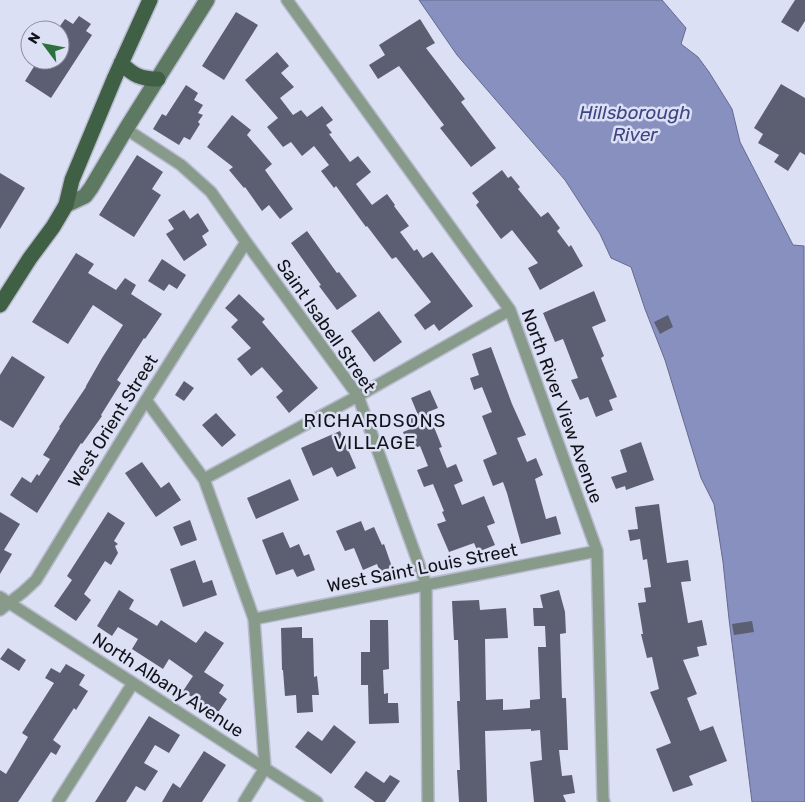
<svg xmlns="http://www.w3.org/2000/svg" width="805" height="802" font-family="Rubik,sans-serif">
  <rect width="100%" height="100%" fill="#dce0f5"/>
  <path fill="#8890bf" stroke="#656a8e" d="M419,0H662L686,28L681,44L698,57L709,72L732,109L740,142L793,245L804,246L805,802H752L729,619L723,562L714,504L701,478L665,360L645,309L631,267L611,258L600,234L565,180L457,55Z"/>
  <path fill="#5b5f71" d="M795,0H805V21L798,32L781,22Z
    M236,12L258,25L224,80L202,66Z
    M79,16L91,24L86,31L92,35L51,98L25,81L38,60H60V26L65,19L73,24Z
    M420,19L435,43L426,48L465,99L461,102L496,148L471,167L440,128L444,125L399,66L378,79L369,65L385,55L379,45Z
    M277,52L289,66L281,73L294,87L280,98L293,115L301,110L307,117L322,106L333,120L326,125L332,133L329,134L350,162L358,156L371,172L356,184L372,205L387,194L395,205L394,206L409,226L400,232L414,251L417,249L423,258L432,252L473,306L439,331L434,324L425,330L414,315L431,302L396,257L392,259L367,226L366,227L336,186L334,188L321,171L329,165L314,146L302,156L291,142L283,147L267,127L278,118L245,80Z
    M781,84L805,98V155L800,152L788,171L774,162L779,155L758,143L763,134L754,128Z
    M186,85L198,93L194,100L203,105L198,113L203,115L198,122L200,124L190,140L184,137L179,145L153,129L162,114L166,116Z
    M232,115L251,130L247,135L272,164L265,170L293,209L280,219L269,205L262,211L245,187L244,188L229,170L233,167L207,147Z
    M137,155L163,172L152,189L161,195L134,237L99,215Z
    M502,170L508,178L511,176L520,187L518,189L541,217L548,212L560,228L557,231L569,247L571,245L583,266L540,290L528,268L538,263L512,230L501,239L476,205L479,202L472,193Z
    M0,173L25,188L0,229Z
    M184,210L190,219L198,213L209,231L202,236L207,245L184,261L166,234L174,229L168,220Z
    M307,231L337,273L339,272L357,296L337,310L319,286L321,285L291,243Z
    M76,253L94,264L88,273L116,290L125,278L136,285L131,294L162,314L145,339L144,338L117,380L121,383L101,415L102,416L82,444L81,443L37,513L10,495L22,477L31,483L37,474L39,476L50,459L43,455L60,428L59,427L86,387V386L102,358L123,325L93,305L68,344L32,322Z
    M162,259L186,275L177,289L169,284L164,291L148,281Z
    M594,291L606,321L592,327L604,356L601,358L617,397L609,400L613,410L596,417L588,397L580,400L571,380L578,378L563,339L555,342L543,313Z
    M239,294L265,319L262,322L318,388L289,413L276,397L283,391L262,367L251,376L237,359L251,348L231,327L238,320L225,308Z
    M379,311L402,342L374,362L351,331Z
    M668,315L673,327L660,334L654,322Z
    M491,347L512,404L526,435L517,438L527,462L536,458L543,475L535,479L546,519L556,516L561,534L521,544L507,493L503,482L493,486L483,460L497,454L482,416L492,412L482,387L474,390L470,378L479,375L472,354Z
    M12,356L45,377L13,428L0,420V375Z
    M184,381L194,388L184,401L175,395Z
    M430,390L438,408L428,412L442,447L439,448L447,468L456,464L463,481L454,485L462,505L484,496L495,523L487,526L495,545L478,552L474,543L449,552L437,524L446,521L442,512L444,511L433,484L424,487L417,470L428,466L420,446L410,450L403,432L413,428L409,419L418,415L411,398Z
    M216,413L236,435L222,447L202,425Z
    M340,431L356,468L337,477L332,467L313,476L301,448Z
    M641,442L654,480L626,490L625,486L616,489L611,477L627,472L620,450Z
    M142,462L161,488L169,482L181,500L156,517L125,473Z
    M290,479L299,500L256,519L247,498Z
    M659,504L667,563L688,560L691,581L681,582L688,623L702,620L707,645L697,647L699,656L683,660L697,694L687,698L700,731L713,726L727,761L689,776L693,785L673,792L656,749L671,743L650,692L659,689L652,657L647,658L641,634H643L638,603L646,602L644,588L651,587L647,559L643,560L640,539L630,541L628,530L638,529L635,507Z
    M0,512L20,524L4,550L12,554L0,574Z
    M108,512L125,523L114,541L118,544L115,546L118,553L111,565L105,561L84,594L91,600L76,621L54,606L72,580L67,576Z
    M190,520L197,540L181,546L173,527Z
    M361,521L365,531L374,527L382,545L384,544L392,567L380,572L377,564L363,570L354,548L345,551L336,531Z
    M283,532L290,548L299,544L304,556L309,554L315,570L297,577L293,569L276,575L262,540Z
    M195,560L203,583L212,580L217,595L183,607L170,569Z
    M119,590L134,600L129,609L157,626L161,620L196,643L205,631L224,643L204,672L224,685L219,693L227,699L217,714L183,691L193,676L169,659L163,669L132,649L138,639L118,627L112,636L97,626Z
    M559,590L565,612L566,633L560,634L562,698H566L568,750H559L562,776L572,775L575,793L563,795L566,802H534L530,762L542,760L540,730L531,731V729L485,731L487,802H459L457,770H460L457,701H460L458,640H454L452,601L479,600L480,610L506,608L508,638L485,639L486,700L503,699V710L530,708V700L540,699L538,647H546L545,626H534L533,608H543L540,595Z
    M370,620H388L389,669L383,670L384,694L388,693V703H398L399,723L369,724L368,685H361V652H370Z
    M752,621L754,632L734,635L732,624Z
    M302,627V638H313L314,677L317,676L319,695H312L313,712L297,713L296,695L285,696L283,670H282L281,628Z
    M8,648L26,660L19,671L0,659Z
    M66,664L85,675L79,685L88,691L76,710L74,708L53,740L61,746L56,755L51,752L18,802H0V770L6,774L28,737L22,733L54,683L45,678L51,668L60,673Z
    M149,716L180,735L169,753L155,745L144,763L158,771L145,791L136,786L126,802H95Z
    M334,725L356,742L331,774L295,747L308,731L322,741Z
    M204,751L226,765L202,802H162L173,783L180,788Z
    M366,771L384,783L390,775L400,781L385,802H375L354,787Z"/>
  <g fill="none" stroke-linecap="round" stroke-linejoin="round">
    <defs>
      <path id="street" d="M287,0L510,310L597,551L603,799L604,802
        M126,129L181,165L211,192L246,242L358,396L426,584L428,802
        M146,400L204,479L254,619L265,768L244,802
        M204,479L358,396L510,310
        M0,597L317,802
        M0,610L23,592L36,580L146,400L246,242
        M254,619L597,551
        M58,802L133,683"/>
      <path id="secondary" d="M66,205L85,196L91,188L126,129L207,0"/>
      <path id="primary" d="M121,63C133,75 140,79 158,79
        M0,305L30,258L53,227L66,205L72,180L115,77L150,0"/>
    </defs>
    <use href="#street" stroke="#b8bbce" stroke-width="14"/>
    <use href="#secondary" stroke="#b8bbce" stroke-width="18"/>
    <use href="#primary" stroke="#b8bbce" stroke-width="18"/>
    <use href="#street" stroke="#889b8b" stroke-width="11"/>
    <use href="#secondary" stroke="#5d7962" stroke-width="15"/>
    <use href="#primary" stroke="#3f6045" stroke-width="15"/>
  </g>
  <g text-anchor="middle" stroke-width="5" stroke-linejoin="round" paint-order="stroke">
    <g font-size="18" fill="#12131a" stroke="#dce0f5">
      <text transform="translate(326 326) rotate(55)" y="6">Saint Isabell Street</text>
      <text transform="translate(562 406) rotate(70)" y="6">North River View Avenue</text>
      <text transform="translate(113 421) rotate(-58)" y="6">West Orient Street</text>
      <text transform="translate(422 568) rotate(-11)" y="6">West Saint Louis Street</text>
      <text transform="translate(168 685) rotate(33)" y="6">North Albany Avenue</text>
    </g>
    <g font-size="19" font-style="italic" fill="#404582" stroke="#dce0f5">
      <text x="635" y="119">Hillsborough<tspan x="635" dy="22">River</tspan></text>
    </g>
    <g font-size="19" letter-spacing="1" fill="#12131a" stroke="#dce0f5">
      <text x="375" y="427">RICHARDSONS<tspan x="375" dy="22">VILLAGE</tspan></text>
    </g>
  </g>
  <g transform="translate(45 45) rotate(302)"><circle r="24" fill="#dce0f5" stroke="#8b8e9d"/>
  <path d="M0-4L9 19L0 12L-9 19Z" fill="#2c713d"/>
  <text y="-8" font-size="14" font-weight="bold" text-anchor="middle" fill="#12131a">N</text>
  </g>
</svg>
